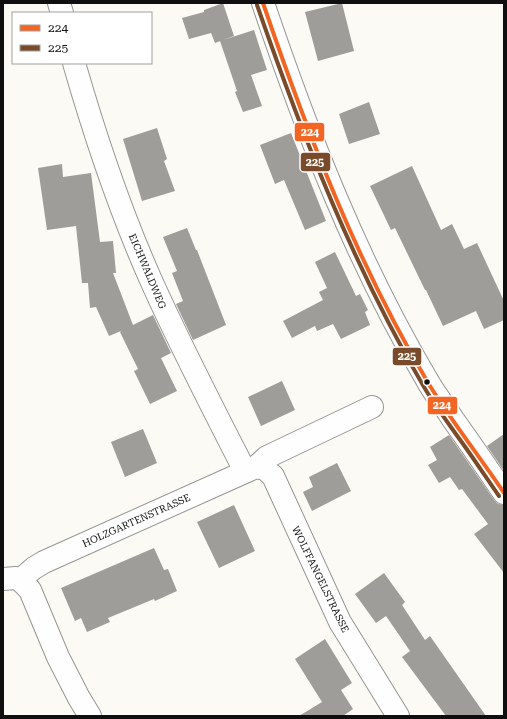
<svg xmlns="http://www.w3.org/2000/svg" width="507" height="719" font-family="'Roboto Serif',serif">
  <rect width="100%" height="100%" fill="#fbfaf5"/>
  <path fill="#9f9d9a" d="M223,3L234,36L215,43L211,33L189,39L182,18L204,12V10Z
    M342,3L354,51L318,61L305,12Z
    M254,30L267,70L251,75L262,106L243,112L235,92L237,91L220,41Z
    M369,102L380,134L349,144L339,114Z
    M157,128L167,159L164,161L175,191L142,201L123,139Z
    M291,133L326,221L305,230L284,180L275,184L260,145Z
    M62,164L63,177L91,173L100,242L113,241L116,273H113L133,325L153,315L171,353L161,358L177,391L150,404L134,371L138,369L120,332L121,331L109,336L96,307L90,308L88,283H82L76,226L47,230L38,168Z
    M412,166L441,230L452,224L464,249L477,243L504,301V320L484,329L476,311L443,326L426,290H425L395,228L391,230L370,186Z
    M187,228L196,250H197L226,325L193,340L176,304L183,301L172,273L177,271L163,237Z
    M335,252L356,296L360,294L368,310L365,312L370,325L341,339L333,324L317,331L315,326L292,338L283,321L323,300L319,292L327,288L315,262Z
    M282,381L295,410L261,426L248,397Z
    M143,429L157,463L125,477L111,442Z
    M504,434V471L487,446Z
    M449,435L494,500L498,504L504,505V573L474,534L488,524L462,489L459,490L450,477L439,483L428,465L437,460L430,447Z
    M337,463L351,491L312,511L303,492L313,487L309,477Z
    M234,505L255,551L219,568L197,522Z
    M154,548L164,570L168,569L177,591L155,601L154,599L108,618L110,622L87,632L81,618L75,621L61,588Z
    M384,573L405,602L402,605L425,640L430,636L486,716H446L402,657L410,651L386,616L376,623L355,594Z
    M325,639L352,683L341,690L353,709L343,716H299L322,702L295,659Z"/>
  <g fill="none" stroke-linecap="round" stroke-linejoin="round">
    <defs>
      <path id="minor" d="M59,3L62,13
        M263,3C307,133 357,262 427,380C434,393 444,405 452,418C470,443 487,468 504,493
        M74,63C95,136 119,208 150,278C179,343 212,407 245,471
        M256,467L265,469L273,476L340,622L398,716
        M3,579L16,578L20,580L30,590L58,657L79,698L90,716
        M20,580L34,568L44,562L256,467L267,457L372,407"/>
    </defs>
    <use href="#minor" stroke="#959593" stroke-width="24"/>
    <use href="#minor" stroke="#fefefe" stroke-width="22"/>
    <defs>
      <path id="bus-1" d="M263,3C308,135 358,266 430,386C453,423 480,457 504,493"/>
      <path id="bus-2" d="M257,5C303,137 353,266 424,387C434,404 446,420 458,437C472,456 485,476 499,496"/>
    </defs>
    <use href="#bus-1" stroke="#fff" stroke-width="7"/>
    <use href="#bus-2" stroke="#fff" stroke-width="7"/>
    <use href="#bus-1" stroke="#f26522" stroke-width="4"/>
    <use href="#bus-2" stroke="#7a4b2a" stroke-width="4"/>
  </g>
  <circle fill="#0f0f0f" stroke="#fff" stroke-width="1.5" cx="427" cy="382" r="3.5"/>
  <g text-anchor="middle" stroke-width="4" stroke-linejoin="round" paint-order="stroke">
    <g font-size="10" fill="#0f0f0f" stroke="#fff">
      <text transform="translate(148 271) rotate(67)" y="4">EICHWALDWEG</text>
      <text transform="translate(136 520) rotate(-24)" y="4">HOLZGARTENSTRASSE</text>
      <text transform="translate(321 579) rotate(64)" y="4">WOLFFANGELSTRASSE</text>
    </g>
  </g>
  <g stroke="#fff" stroke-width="1.5">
    <rect x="294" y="122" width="31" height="20" rx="4" fill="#f26522"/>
    <rect x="300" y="152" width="31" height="20" rx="4" fill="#7a4b2a"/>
    <rect x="392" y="347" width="30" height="19" rx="4" fill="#7a4b2a"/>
    <rect x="427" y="396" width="31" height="19" rx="4" fill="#f26522"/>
  </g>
  <g font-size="11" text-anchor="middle" font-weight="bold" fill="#fff">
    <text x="310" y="136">224</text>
    <text x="315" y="166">225</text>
    <text x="407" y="360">225</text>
    <text x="442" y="409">224</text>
  </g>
  <rect width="507" height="719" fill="none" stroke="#0f0f0f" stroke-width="8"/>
  <rect x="12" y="12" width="140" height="52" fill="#ffffff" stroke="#9f9f9f"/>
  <rect x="20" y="25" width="20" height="6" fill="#f26522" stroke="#9f9f9f"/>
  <text x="48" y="32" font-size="12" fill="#0f0f0f">224</text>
  <rect x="20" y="45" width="20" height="6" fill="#7a4b2a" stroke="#9f9f9f"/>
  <text x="48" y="52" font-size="12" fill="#0f0f0f">225</text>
</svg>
